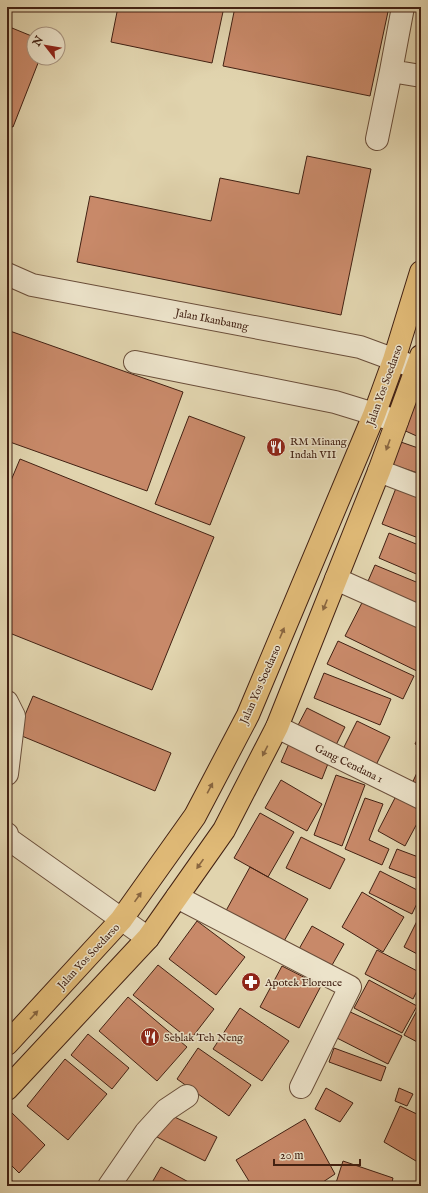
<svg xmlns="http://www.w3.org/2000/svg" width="428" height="1193" font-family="'IM FELL English',serif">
  <rect width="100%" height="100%" fill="#e1d4ae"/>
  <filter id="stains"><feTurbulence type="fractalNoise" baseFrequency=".005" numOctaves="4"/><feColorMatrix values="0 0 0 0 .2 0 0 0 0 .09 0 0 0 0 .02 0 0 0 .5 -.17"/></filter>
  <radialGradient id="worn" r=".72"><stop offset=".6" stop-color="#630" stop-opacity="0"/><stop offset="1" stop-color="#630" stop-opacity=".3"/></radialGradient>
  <path fill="#c88969" stroke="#422113" d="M118,7H224L212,63L111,42Z
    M235,7H389L370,96L223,66Z
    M12,28L34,37V58H40L13,127L7,125V42Z
    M307,156L371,169L341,315L77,262L90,196L211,221L220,178L299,194Z
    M7,330L183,392L147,491L7,441Z
    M414,396L421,399V438L399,428Z
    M189,416L245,437L210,525L155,504Z
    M395,440L421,449V474L387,463Z
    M20,459L214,537L152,690L7,632V490Z
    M396,488L421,497V539L382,524Z
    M389,533L421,546V576L379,558Z
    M375,565L421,584V611L365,588Z
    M367,593L421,620V673L345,636Z
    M338,641L414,676L403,699L327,664Z
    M324,673L391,699L380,725L314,698Z
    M33,696L171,753L155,791L17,734Z
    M307,708L345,727L333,751L295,731Z
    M357,721L390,737L373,771L340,755Z
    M421,732V747L415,744Z
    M291,739L331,756L322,779L281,762Z
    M421,764V796L409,790Z
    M336,775L365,785L342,846L314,835Z
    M281,780L322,804L307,831L265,808Z
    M396,796L421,809V816L405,846L378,831Z
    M365,798L383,804L369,840L389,849L382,865L345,849Z
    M260,813L294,832L268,877L234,858Z
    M301,837L345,859L330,889L286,868Z
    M397,849L421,858V880L389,868Z
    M250,867L308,899L279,950L222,918Z
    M380,871L421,892V895L412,914L369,893Z
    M362,892L404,917L383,952L342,927Z
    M421,913V956L404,947Z
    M197,921L245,957L216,995L169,959Z
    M312,926L344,944L327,974L295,956Z
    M377,950L421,973V983L413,999L365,974Z
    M158,965L214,1009L190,1040L133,995Z
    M282,966L321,986L299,1028L260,1007Z
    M369,980L417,1006L402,1033L354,1008Z
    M128,997L187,1047L157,1081L99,1031Z
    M421,1003V1044L404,1035Z
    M240,1008L289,1041L262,1081L213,1049Z
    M346,1010L402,1036L388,1064L333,1036Z
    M88,1034L129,1068L112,1089L71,1055Z
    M198,1048L251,1085L229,1116L177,1079Z
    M334,1048L386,1067L381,1081L329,1062Z
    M65,1059L107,1094L68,1140L27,1106Z
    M326,1088L353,1103L340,1122L315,1109Z
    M399,1088L413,1094L407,1106L395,1101Z
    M400,1106L421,1116V1164L384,1142Z
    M11,1112L45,1145L19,1173L7,1161V1116Z
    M166,1113L217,1137L205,1161L155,1136Z
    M305,1119L335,1174L317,1186H252L236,1160Z
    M343,1161L393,1178L391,1186H335Z
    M161,1167L194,1185V1186H150Z
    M7,1177L19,1186H7Z"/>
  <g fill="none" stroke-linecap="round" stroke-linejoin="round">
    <defs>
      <path id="minor" d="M391,71L421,76
        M377,139L391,71L403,7
        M7,274L32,285L360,347L417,368
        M135,362L335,402L397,421
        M379,471L421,487
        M336,579L421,617
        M7,702L14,716L7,774
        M277,727L421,798
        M7,834V838L148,938
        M177,897L350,987L301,1087
        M109,1186L146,1132L166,1110L187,1096"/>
      <path id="highway" d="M7,1044L121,920L195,816L248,715L374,415L394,360L421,272
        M7,1089L148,938L224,830L277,727L379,471L421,356"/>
    </defs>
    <use href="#minor" stroke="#6a4e3a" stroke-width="24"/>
    <use href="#highway" stroke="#422113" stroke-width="24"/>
    <use href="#minor" stroke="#ece3ca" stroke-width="22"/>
    <use href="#highway" stroke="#e0ba77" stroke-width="22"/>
  </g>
  <defs><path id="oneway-solid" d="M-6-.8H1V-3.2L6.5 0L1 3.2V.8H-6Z"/></defs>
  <g fill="#896640">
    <use href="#oneway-solid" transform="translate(388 445) rotate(110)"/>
    <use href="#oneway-solid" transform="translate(325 605) rotate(112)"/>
    <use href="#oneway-solid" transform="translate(282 633) rotate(-67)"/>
    <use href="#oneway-solid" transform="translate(265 751) rotate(117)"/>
    <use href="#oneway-solid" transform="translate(210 788) rotate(-62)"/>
    <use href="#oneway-solid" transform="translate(200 864) rotate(125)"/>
    <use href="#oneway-solid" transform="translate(138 897) rotate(-55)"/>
    <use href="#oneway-solid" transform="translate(34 1015) rotate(-47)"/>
  </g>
  <defs>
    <symbol id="restaurant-disc" viewBox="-11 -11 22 22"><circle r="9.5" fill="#8f2418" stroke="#ece3ca"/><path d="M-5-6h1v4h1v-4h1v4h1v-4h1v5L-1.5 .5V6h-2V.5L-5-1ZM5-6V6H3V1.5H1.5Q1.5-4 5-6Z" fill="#fff"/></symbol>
    <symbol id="pharmacy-disc" viewBox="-11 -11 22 22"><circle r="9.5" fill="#8f2418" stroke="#ece3ca"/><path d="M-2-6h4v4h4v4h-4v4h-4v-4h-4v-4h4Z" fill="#fff"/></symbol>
  </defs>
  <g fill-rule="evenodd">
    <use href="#restaurant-disc" x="265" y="436" width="22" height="22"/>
    <use href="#pharmacy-disc" x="240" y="971" width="22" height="22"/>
    <use href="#restaurant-disc" x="139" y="1026" width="22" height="22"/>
  </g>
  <g text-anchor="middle" stroke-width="3" stroke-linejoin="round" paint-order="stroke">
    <g font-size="11" fill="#422113" stroke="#ece3ca">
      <text transform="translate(212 319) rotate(11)" y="4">Jalan Ikanbaung</text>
      <text transform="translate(384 385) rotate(-70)" y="4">Jalan Yos Soedarso</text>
      <text transform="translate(260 684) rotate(-66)" y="4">Jalan Yos Soedarso</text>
      <text transform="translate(349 763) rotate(26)" y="4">Gang Cendana 1</text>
      <text transform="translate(88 956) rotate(-47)" y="4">Jalan Yos Soedarso</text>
    </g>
    <g font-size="11" fill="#422113" stroke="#ece3ca" text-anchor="start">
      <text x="290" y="445">RM Minang<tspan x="290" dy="13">Indah VII</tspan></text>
      <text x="265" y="986">Apotek Florence</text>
      <text x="164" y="1041">Seblak Teh Neng</text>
    </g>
  </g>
  <rect width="428" height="1193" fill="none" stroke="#e1d4ae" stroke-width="24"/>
  <rect x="8" y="8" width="412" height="1177" fill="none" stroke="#422113" stroke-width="2"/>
  <rect x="12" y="12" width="404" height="1169" fill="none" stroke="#422113"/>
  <g transform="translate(46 46) rotate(301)"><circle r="19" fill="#ece3ca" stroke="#a89581"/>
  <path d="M0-3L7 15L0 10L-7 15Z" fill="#8f2418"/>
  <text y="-6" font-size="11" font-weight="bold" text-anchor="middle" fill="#422113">N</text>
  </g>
  <path d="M274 1159v6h86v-6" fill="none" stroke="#422113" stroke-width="2"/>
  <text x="280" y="1159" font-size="12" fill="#422113" stroke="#ece3ca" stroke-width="3" paint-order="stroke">20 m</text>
  <rect width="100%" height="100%" filter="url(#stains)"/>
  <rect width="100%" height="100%" fill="url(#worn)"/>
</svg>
